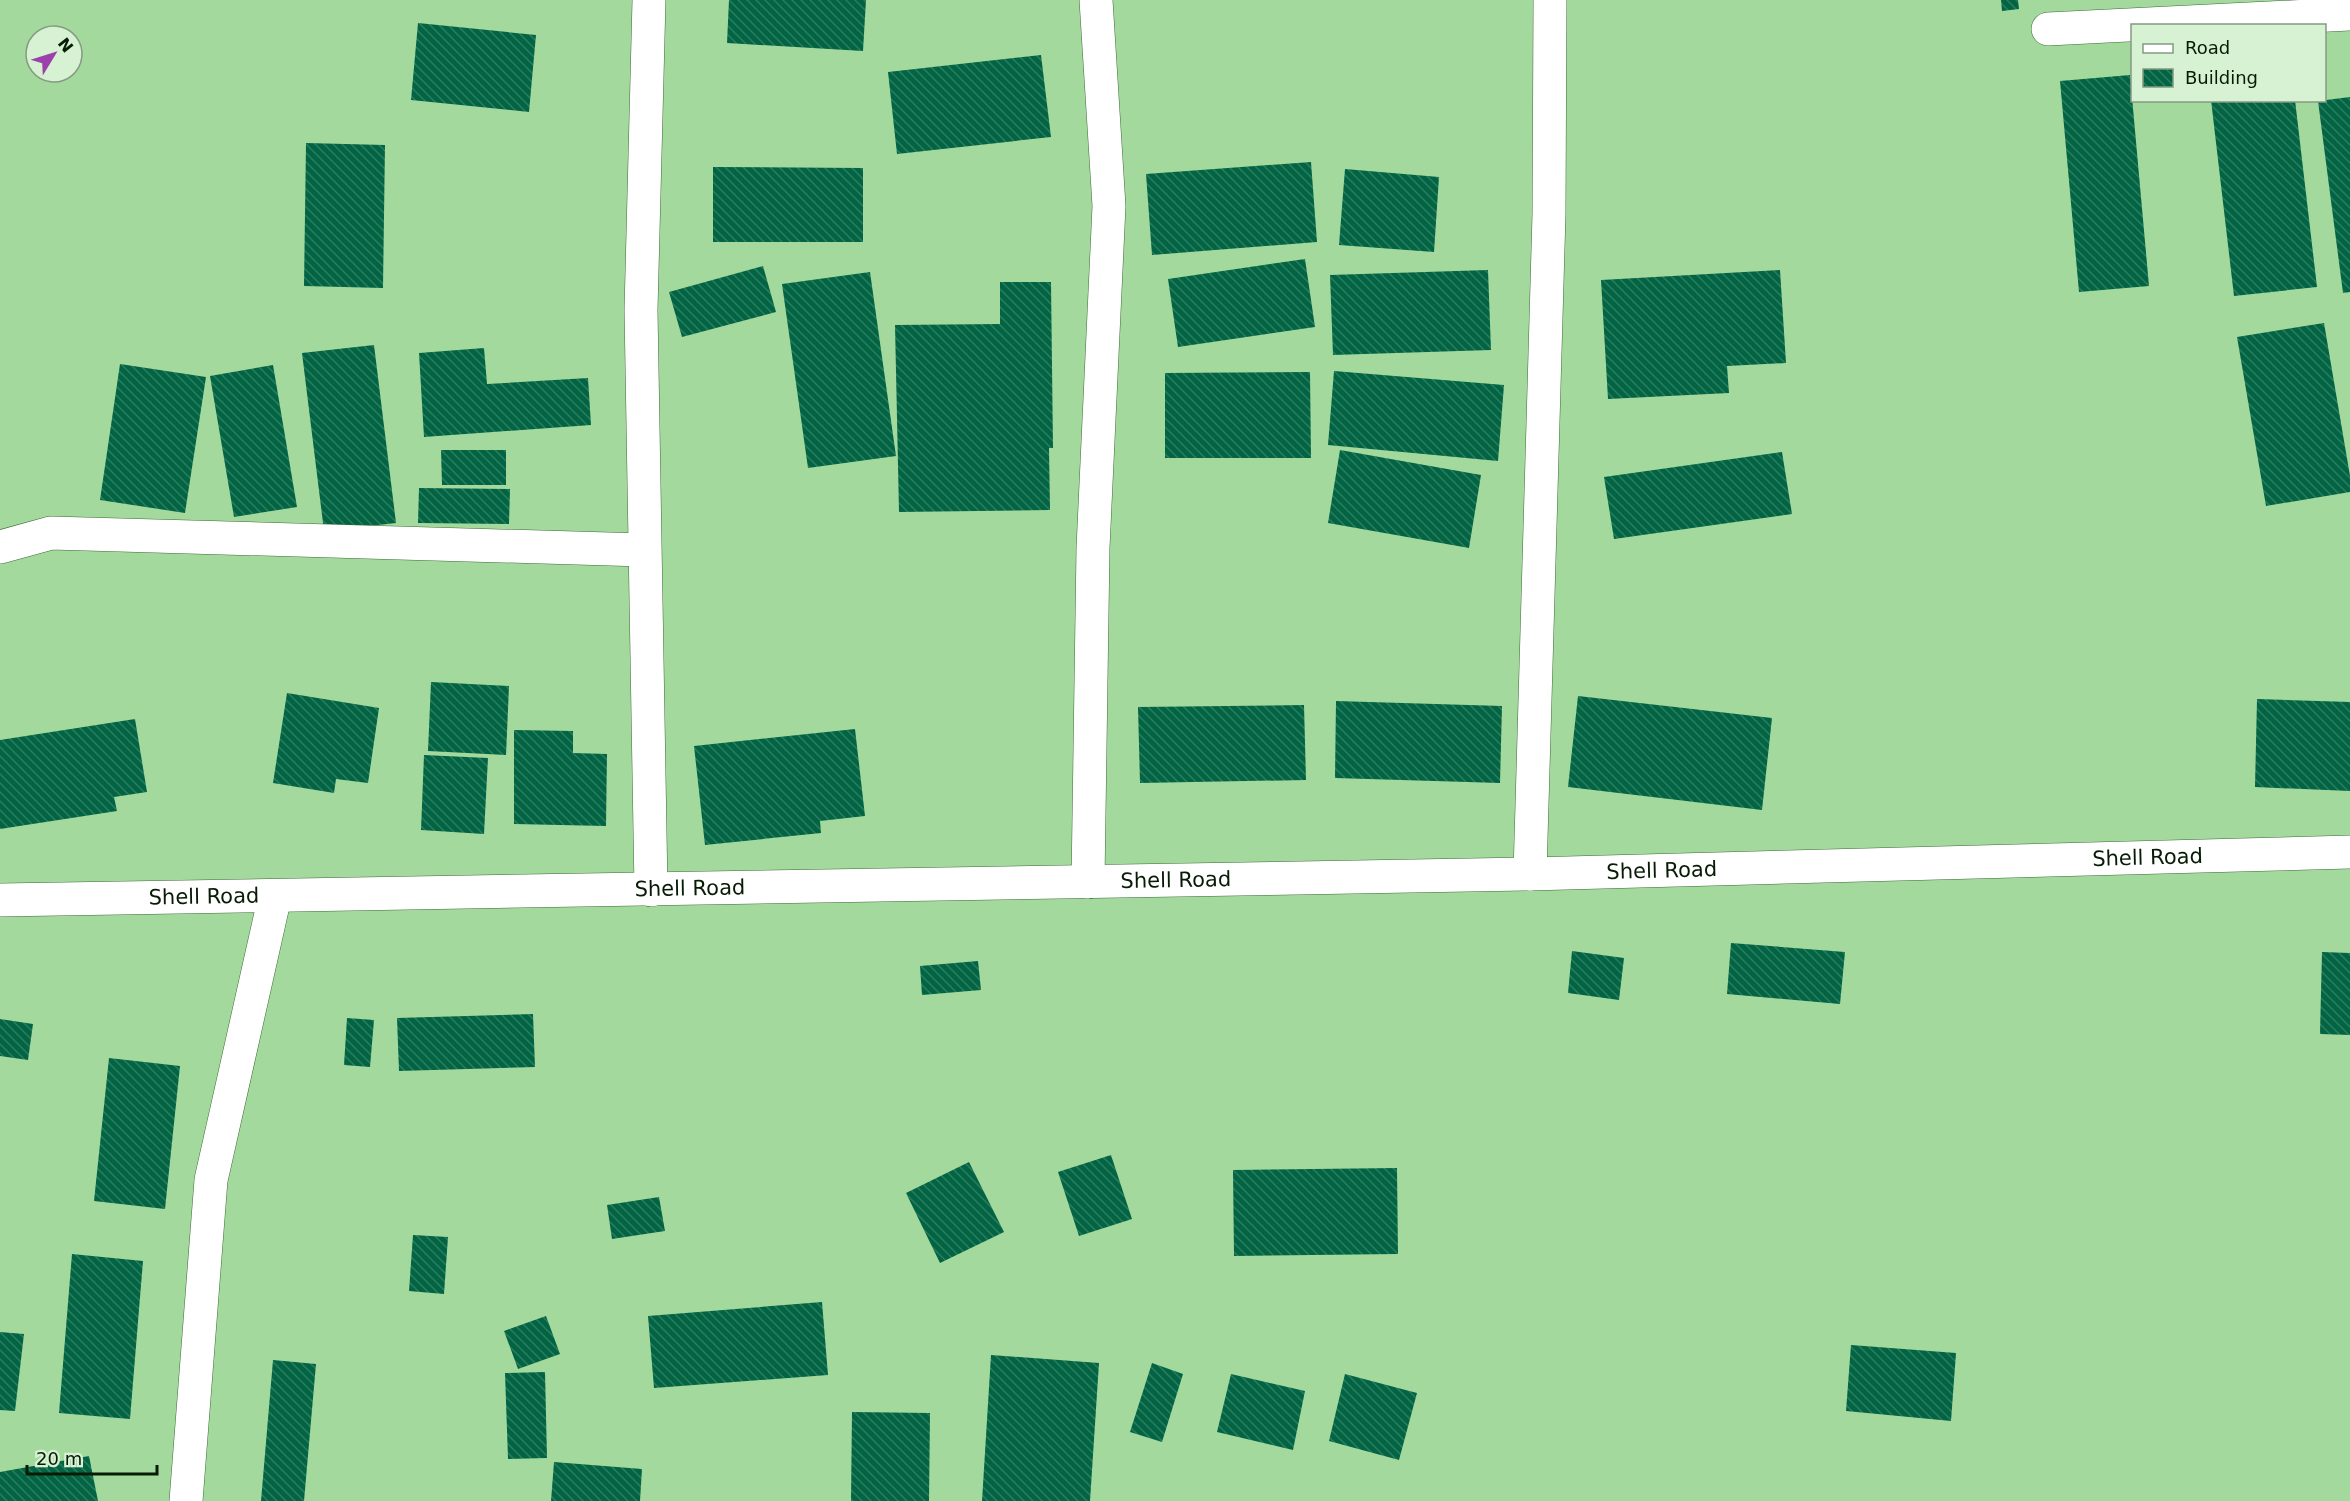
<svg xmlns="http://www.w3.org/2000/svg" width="2350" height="1501" font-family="'DejaVu Sans',sans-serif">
  <defs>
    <pattern id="building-back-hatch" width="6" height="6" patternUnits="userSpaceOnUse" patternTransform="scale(1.5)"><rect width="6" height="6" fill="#016543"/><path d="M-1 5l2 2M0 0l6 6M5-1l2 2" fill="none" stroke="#2e7a5f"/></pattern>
  </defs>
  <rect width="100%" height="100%" fill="#a4d99d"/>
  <path fill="url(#building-back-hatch)" d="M729,0H866L863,51L727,43Z
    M2001,0H2018L2019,9L2002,11Z
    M418,23L536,35L529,112L411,100Z
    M1041,55L1051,137L897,154L888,72Z
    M2130,75L2149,286L2079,292L2060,81Z
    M2350,97V292L2343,293L2318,101Z
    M2211,100H2295L2317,287L2234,296Z
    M306,143L385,145L383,288L304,286Z
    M1311,162L1317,242L1152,255L1146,174Z
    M713,167L863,168V242H713Z
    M1345,169L1439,177L1434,252L1339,245Z
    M1305,259L1315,327L1178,347L1168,279Z
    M763,266L776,312L682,337L669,292Z
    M1488,270L1491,350L1333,355L1330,275Z
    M1780,270L1786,363L1727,366L1729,393L1608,399L1601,280Z
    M870,272L896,456L808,468L782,284Z
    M1000,282H1051L1053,448H1049L1050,510L899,512L895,325L1000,324Z
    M2324,323L2350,476V492L2266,506L2237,337Z
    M374,345L396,523L324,531L302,353Z
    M484,348L487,384L588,378L591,425L424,437L419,353Z
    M120,364L206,377L185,513L100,500Z
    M273,365L297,507L234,517L210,376Z
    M1334,371L1504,385L1498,461L1328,445Z
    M1310,372L1311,458H1165V373Z
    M441,450H506V485H442Z
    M1340,450L1481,475L1469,548L1328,523Z
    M1782,452L1792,514L1614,539L1604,477Z
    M419,488L510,489L509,524L418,523Z
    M431,682L509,686L506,755L428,751Z
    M287,693L379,708L368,783L336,779L334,793L273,783Z
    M1578,696L1772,718L1762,810L1568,787Z
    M2257,699L2350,702V791L2255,787Z
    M1336,701L1502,706L1500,783L1335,778Z
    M1304,705L1306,780L1140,783L1138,707Z
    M135,719L147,792L114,797L117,811L0,829V740Z
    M855,729L865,816L820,821L821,833L705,845L694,746Z
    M514,730L573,731V753L607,754L606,826L514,824Z
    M424,755L488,758L484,834L421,830Z
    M1731,943L1845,952L1840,1004L1727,994Z
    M1572,951L1624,958L1619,1000L1568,993Z
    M2322,952L2350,953V1035L2320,1034Z
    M978,961L981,990L922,995L920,966Z
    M533,1014L535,1067L399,1071L397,1018Z
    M347,1018L374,1020L370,1067L344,1065Z
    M0,1019L33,1024L28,1060L0,1056Z
    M109,1058L180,1066L165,1209L94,1201Z
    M1111,1155L1132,1219L1079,1236L1058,1172Z
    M969,1162L1004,1232L940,1263L906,1193Z
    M1397,1168L1398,1254L1234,1256L1233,1170Z
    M659,1197L665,1231L612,1239L607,1205Z
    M413,1235L448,1237L444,1294L409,1291Z
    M72,1254L143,1261L130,1419L59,1413Z
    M822,1302L828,1375L654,1388L648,1316Z
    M546,1316L560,1354L518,1369L504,1331Z
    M0,1332L24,1334L15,1411L0,1410Z
    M1851,1345L1956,1353L1951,1421L1846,1411Z
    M991,1355L1099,1363L1090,1501H982Z
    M273,1360L316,1364L304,1501H261Z
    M1152,1363L1183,1374L1162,1442L1130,1432Z
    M545,1372L547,1458L508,1459L505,1373Z
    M1231,1374L1305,1391L1293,1450L1217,1432Z
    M1345,1374L1417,1393L1399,1460L1329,1441Z
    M852,1412L930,1413L929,1501H851Z
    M89,1456L98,1501H0V1472Z
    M554,1462L642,1469L640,1501H551Z"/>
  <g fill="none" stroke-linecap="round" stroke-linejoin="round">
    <defs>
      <g id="minor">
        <path d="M649,0L641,310L651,890"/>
        <path d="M2048,29L2350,14"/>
        <path d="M0,547L51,533L644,550"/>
        <path d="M1530,874L1549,214L1550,0"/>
        <path d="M1088,882L1093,548L1109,206L1096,0"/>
        <path id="s1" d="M0,900L1530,874L2350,852"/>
        <path d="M186,1501L211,1180L275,896"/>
      </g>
    </defs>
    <use href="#minor" stroke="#3b6b35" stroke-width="34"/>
    <use href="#minor" stroke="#fff" stroke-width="33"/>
  </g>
  <g text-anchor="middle" stroke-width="6" stroke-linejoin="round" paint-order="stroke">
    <g font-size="21" fill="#071b05" stroke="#d7f1d3">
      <text dy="7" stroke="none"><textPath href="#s1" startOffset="2148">Shell Road</textPath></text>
      <text dy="7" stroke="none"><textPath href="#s1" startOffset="1662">Shell Road</textPath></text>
      <text dy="7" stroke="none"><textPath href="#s1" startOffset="1176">Shell Road</textPath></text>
      <text dy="7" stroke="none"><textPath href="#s1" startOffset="690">Shell Road</textPath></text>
      <text dy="7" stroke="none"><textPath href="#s1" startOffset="204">Shell Road</textPath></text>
    </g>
  </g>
  <rect x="2131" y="24" width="195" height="78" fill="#d7f1d3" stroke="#849b81" stroke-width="1.5"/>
  <rect x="2143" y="44" width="30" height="9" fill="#ffffff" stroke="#849b81" stroke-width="1.5"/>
  <text x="2185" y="54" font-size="18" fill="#071b05">Road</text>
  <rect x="2143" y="69" width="30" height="18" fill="url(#building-back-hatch)" stroke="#849b81" stroke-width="1.5"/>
  <text x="2185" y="84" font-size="18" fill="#071b05">Building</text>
  <g transform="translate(54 54) rotate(52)"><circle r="28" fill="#d7f1d3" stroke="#849b81" stroke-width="1.5"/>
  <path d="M0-4.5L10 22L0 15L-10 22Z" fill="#9c41ac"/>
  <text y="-9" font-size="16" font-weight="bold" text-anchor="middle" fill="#071b05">N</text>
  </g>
  <path d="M27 1465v9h130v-9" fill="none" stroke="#071b05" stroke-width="3"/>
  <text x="36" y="1465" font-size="18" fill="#071b05" stroke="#d7f1d3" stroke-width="4.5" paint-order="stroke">20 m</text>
</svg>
